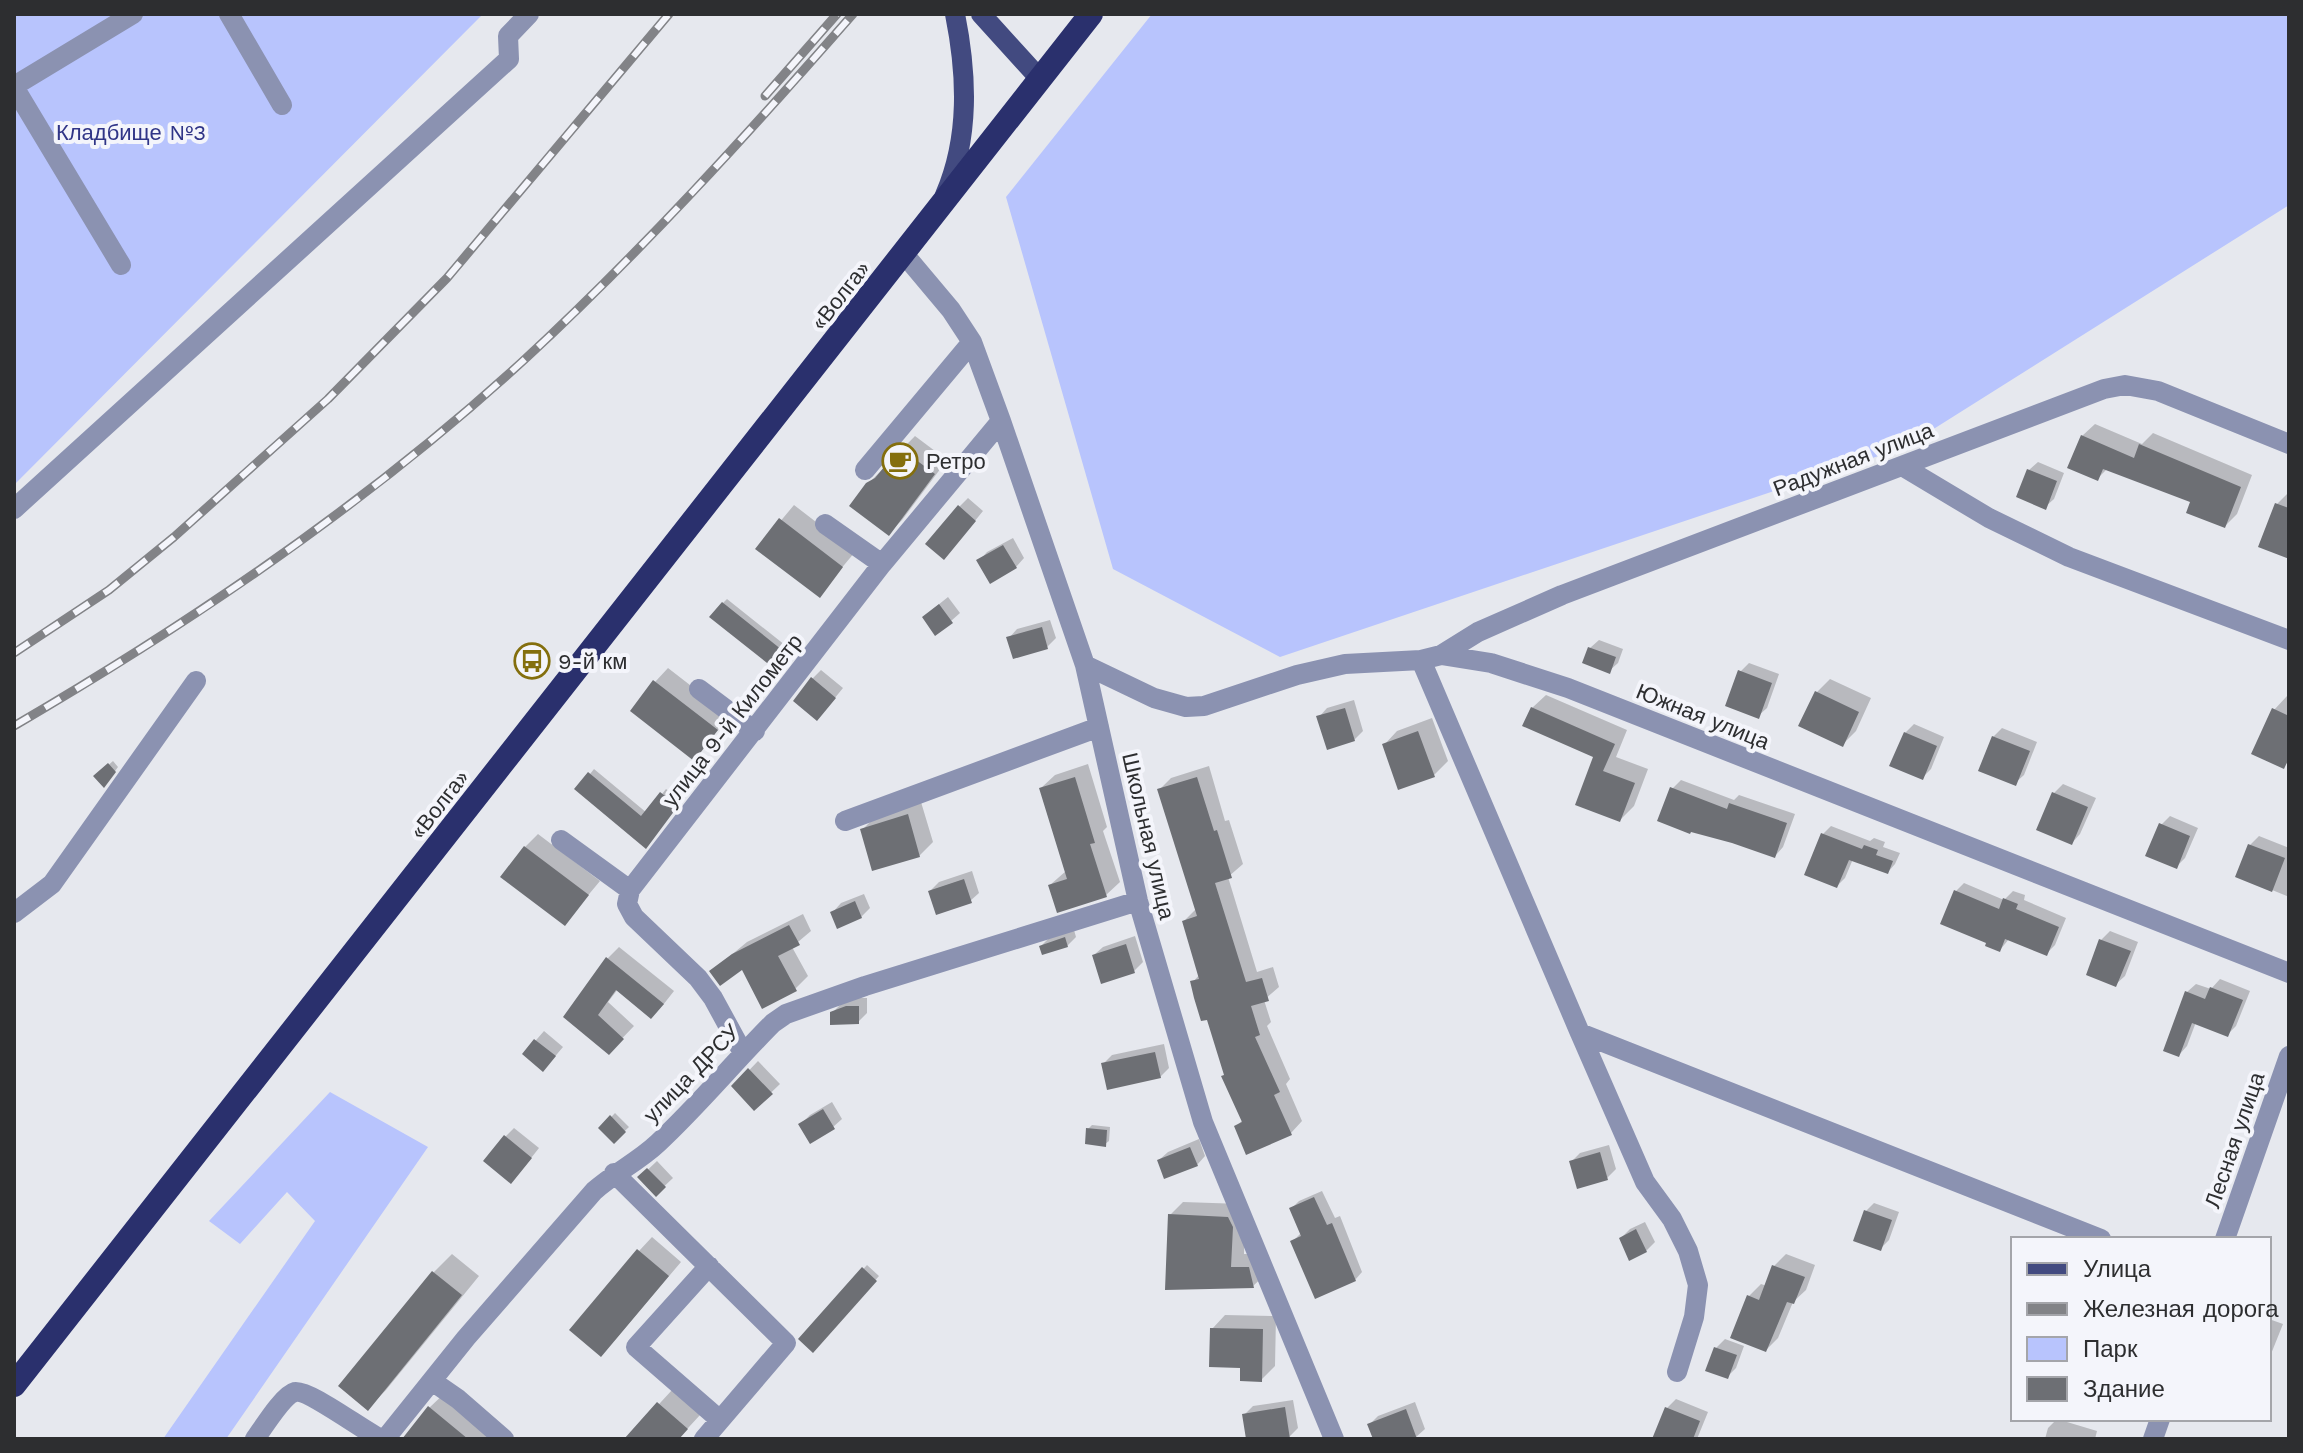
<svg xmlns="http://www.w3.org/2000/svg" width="2303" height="1453" font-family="'Work Sans',sans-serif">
  <rect width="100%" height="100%" fill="#e6e8ee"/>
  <path fill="#b8c4fd" d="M14,14H483L14,485Z
    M1152,14H2289V205L1905,447L1280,657L1113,569L1006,197Z
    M330,1092L428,1147L226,1439H163L315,1221L287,1192L240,1244L209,1221Z"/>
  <path fill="#0003" d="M2095,424L2142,444L2153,433L2252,475L2237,514L2225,526L2192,501L2107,469L2097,479L2082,436Z
    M915,436L947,460L902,520L889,533L868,484Z
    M2038,462L2064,473L2054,499L2045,507L2029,470Z
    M2289,492V557L2277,504Z
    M968,498L983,511L952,549L959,507Z
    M794,505L855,552L819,595L758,548Z
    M1013,538L1024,558L1016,567L979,561L987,552Z
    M948,597L960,613L951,621L933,609Z
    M727,599L795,653L784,668L723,603Z
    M1050,620L1056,638L1047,647L1009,638L1017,629Z
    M1599,640L1623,649L1618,663L1609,671L1590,648Z
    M1749,663L1779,674L1767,708L1758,716L1740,672Z
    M668,668L730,716L694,758L655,682Z
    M821,670L843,688L825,710L812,679Z
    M1830,679L1871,698L1856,731L1842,745L1817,692Z
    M1546,695L1627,730L1616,757L1648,769L1634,806L1620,820L1596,756L1532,708Z
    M2287,696L2289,761L2284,766L2274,710Z
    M1354,700L1363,731L1354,740L1319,717L1327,708Z
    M1432,718L1448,761L1434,775L1384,745L1397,731Z
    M1914,724L1944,737L1931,769L1922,778L1905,733Z
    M2002,728L2037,742L2024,775L2015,783L1993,737Z
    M113,761L118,767L107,782L96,776Z
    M1088,764L1107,827L1103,831L1120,882L1106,895L1050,885L1066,871L1041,788L1055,775Z
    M1209,766L1225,821L1229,820L1243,864L1228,877L1257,972L1273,967L1279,987L1264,1000L1271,1022L1267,1026L1290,1079L1286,1084L1302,1121L1291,1133L1236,1126L1243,1120L1208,1017L1193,982L1200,974L1184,921L1197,908L1159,790L1171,778Z
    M594,769L647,813L666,789L681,800L650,841L590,774Z
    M1681,780L1734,800L1739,795L1795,814L1783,847L1775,856L1672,789Z
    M2063,784L2096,798L2080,834L2072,843L2054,793Z
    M921,802L933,842L919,856L862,830L876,816Z
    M2170,816L2198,828L2185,858L2176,867L2161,825Z
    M1831,826L1870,841L1874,838L1885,842L1883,847L1900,853L1895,864L1888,872L1853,859L1845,878L1837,886L1823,834Z
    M538,834L600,881L565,923L525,847Z
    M2259,836L2289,848V897L2238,876L2250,845Z
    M972,871L979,893L970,901L930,891L939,882Z
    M1964,883L2004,900L2013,891L2025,895L2024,900L2066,918L2055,945L2046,954L2009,939L2000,950L1988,942L1955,892Z
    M864,894L870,908L861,917L833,912L841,903Z
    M803,914L811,931L792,947L808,976L795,989L742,967L712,971L747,942Z
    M1074,930L1076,937L1067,946H1041L1050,937Z
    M2110,931L2138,942L2125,976L2116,984L2088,973L2101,940Z
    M1135,936L1143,962L1134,971L1094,955L1103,947Z
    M619,947L674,991L663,1005L618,989L608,1002L634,1026L609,1052L566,1016L608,958Z
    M2220,979L2250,991L2236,1026L2227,1035L2196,1022L2187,1046L2179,1055L2187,992L2196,984L2211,989Z
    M857,998H867V1013L858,1022L832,1013L841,1004Z
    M544,1031L563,1047L552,1060L524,1054Z
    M1164,1044L1169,1068L1160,1077L1103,1064L1112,1055Z
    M758,1061L780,1084L754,1109L734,1086Z
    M832,1102L842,1119L833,1127L801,1124L810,1115Z
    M615,1113L629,1127L614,1141L601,1128Z
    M1092,1125L1110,1127L1109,1141L1105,1144L1088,1129Z
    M514,1128L539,1148L520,1172L505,1137Z
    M1199,1139L1205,1156L1197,1165L1159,1160L1168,1152Z
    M1609,1145L1616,1169L1607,1178L1571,1162L1580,1153Z
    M657,1161L673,1178L656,1194L640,1177Z
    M1322,1191L1335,1218L1340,1216L1362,1272L1355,1280L1293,1241L1302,1232L1291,1209L1299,1201Z
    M1183,1202L1242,1204L1245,1213L1244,1254H1262L1267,1273L1253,1286L1170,1215Z
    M1874,1203L1899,1212L1889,1240L1880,1249L1866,1211Z
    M1645,1222L1655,1242L1646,1251L1621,1238L1630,1229Z
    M652,1237L681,1262L614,1341L639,1251Z
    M452,1254L479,1276L386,1390L368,1408L341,1386L434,1272Z
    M1786,1254L1815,1265L1806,1290L1793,1302L1778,1338L1766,1350L1733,1337L1749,1296L1761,1284L1767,1286L1774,1266Z
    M867,1265L879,1276L813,1350L801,1339Z
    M1225,1315L1276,1316L1275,1366L1261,1380L1242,1366L1212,1329Z
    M2269,1319L2283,1324L2269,1359Z
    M1725,1339L1744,1346L1736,1368L1727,1377L1716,1348Z
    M448,1390L509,1439H407L429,1408Z
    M672,1390L700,1415L678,1439H627Z
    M1676,1399L1708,1412L1697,1439H1654L1667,1408Z
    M1293,1400L1298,1428L1289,1437L1248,1439L1244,1415L1253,1406Z
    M1415,1402L1425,1429L1416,1437L1375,1439L1370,1424L1378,1416Z
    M2057,1419L2097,1431L2095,1439H2045L2048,1428Z"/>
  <path fill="#6d6f74" d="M2081,435L2134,458L2139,444L2241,487L2225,528L2186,513L2190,502L2103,469L2098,481L2067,468Z
    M900,448L935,474L889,536L849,506L866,483L875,478Z
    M2027,469L2057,481L2046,510L2016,497Z
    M2275,503L2289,508V559L2258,547Z
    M958,505L976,521L944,560L925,544Z
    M779,518L843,567L820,598L755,549Z
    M1003,545L1017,568L990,584L976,560Z
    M722,602L792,658L781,674L709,617Z
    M939,604L953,623L935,636L922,617Z
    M1042,627L1048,649L1013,659L1006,637Z
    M1588,647L1616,657L1610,674L1582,663Z
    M1738,670L1772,683L1759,719L1725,706Z
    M811,677L836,698L817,721L793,701Z
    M653,680L718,730L694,761L630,711Z
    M1815,691L1859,712L1843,747L1798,726Z
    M1531,707L1615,744L1603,771L1635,783L1620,822L1575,805L1593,757L1522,726Z
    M1345,708L1355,741L1327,750L1316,716Z
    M2272,708L2289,716V758L2284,769L2251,754Z
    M1418,731L1435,777L1398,790L1382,744Z
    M1904,732L1937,746L1923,780L1889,766Z
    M1992,736L2030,751L2016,786L1978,771Z
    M108,763L116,772L104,788L93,776Z
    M588,772L641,816L660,792L678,806L646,849L574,789Z
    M1075,777L1095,843L1090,844L1107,897L1057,913L1048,885L1067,879L1039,788Z
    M1197,777L1214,831L1217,830L1232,878L1215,883L1246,982L1262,978L1269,1001L1251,1006L1260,1035L1255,1037L1280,1092L1274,1095L1292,1135L1246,1155L1234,1126L1242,1122L1221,1076L1224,1075L1207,1020L1201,1021L1194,998L1190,981L1199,979L1182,921L1197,916L1157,789Z
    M1670,787L1727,809L1729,803L1787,823L1775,858L1732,843L1691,832L1690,834L1657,821Z
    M2052,792L2088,807L2072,845L2036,830Z
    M908,814L920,857L872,871L860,829Z
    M2159,823L2190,836L2177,869L2145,856Z
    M1821,833L1862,849L1864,845L1878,850L1876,855L1893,861L1888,874L1849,860L1837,888L1804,875Z
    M2248,844L2285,858L2272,892L2235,877Z
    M524,846L589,895L565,926L500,877Z
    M964,879L972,903L936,915L928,891Z
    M1954,890L1999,909L2003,898L2018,904L2016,909L2059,927L2047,956L2005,939L2000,952L1985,946L1986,943L1940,924Z
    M855,901L862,918L837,929L830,912Z
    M789,925L800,945L778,956L797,991L762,1009L742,970L720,986L709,971L732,954Z
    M1065,937L1068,947L1042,955L1039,946Z
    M2099,939L2131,951L2116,987L2086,975Z
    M1126,944L1135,973L1101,984L1092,955Z
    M606,957L664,1004L651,1019L616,990L598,1015L624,1039L609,1055L563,1017Z
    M2210,987L2243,1000L2228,1037L2192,1023L2179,1057L2163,1051L2185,991L2205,999Z
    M846,1006H859V1024L830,1025V1012Z
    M534,1039L556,1056L543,1072L522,1054Z
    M1155,1052L1161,1078L1107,1090L1101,1063Z
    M748,1068L773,1094L754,1111L731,1086Z
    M823,1109L835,1129L810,1144L798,1124Z
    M610,1115L626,1132L614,1144L598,1128Z
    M1086,1128L1107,1130L1106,1147L1085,1144Z
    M504,1135L532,1158L511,1184L483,1161Z
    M1190,1147L1198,1166L1164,1179L1157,1160Z
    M1600,1152L1608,1180L1577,1189L1569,1161Z
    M647,1168L666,1187L656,1197L637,1177Z
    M1314,1197L1327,1225L1332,1223L1356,1281L1315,1299L1290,1241L1301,1236L1289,1208Z
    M1864,1210L1892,1220L1881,1251L1853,1241Z
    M1168,1214L1228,1217L1233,1227L1231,1267H1249L1254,1288L1165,1290Z
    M1636,1229L1647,1252L1629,1261L1619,1238Z
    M637,1249L669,1276L601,1357L569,1330Z
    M1772,1265L1805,1277L1794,1304L1787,1302L1766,1352L1730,1338L1747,1295L1759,1300Z
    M862,1267L877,1281L813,1353L798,1339Z
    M432,1271L462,1295L368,1411L338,1386Z
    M1210,1328L1263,1329L1262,1382L1240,1381V1368L1209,1367Z
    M1714,1347L1737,1355L1728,1379L1705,1371Z
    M657,1402L688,1429L679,1439H624Z
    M428,1406L468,1439H402Z
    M1285,1407L1290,1439H1246L1242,1414Z
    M1665,1407L1700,1421L1693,1439H1652Z
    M1406,1409L1417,1439H1373L1367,1424Z"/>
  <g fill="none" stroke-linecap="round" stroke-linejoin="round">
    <path stroke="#8b92b1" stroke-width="20" d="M229,14L282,105
      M14,86L133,14
      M14,87L121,265
      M904,254L951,310L972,342L1001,421L1085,665L1138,901L1203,1122L1334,1439
      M1902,466L1989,518L2069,557L2289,640
      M865,470L972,342
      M14,509L509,59L508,36L529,14
      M825,524L882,564
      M1441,655L1478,632L1562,595L2104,389L2125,385L2158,391L2289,444
      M1421,660L1580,1033L2101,1239
      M1085,665L1154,698L1186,707L1204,706L1297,675L1345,664L1421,660L1441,655L1491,663L1568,688L2289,973
      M699,689L755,731
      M845,821L1099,727
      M561,840L630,890
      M14,913L52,884L196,681
      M1580,1033L1645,1182L1672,1219L1688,1251L1698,1285L1694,1317L1677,1372
      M743,1053L713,998L698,978L634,917L627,904L630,890L882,564L1001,421
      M614,1173L786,1343L704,1439
      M2225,1239L2289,1056
      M709,1266L636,1347L720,1420
      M432,1381L458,1399L504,1439
      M255,1439C263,1428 283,1395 295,1392C308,1389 364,1431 381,1439
      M385,1439L466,1338L594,1191C614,1173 638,1162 658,1143C698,1106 734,1062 773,1023L786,1014L865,986L1138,901
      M2153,1439L2160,1419"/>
    <path stroke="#424a80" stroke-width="20" d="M981,14L1040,79
      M945,195C970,137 967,74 955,14"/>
    <path stroke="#2a306d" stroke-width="24" d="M14,1385L1091,14"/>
    <defs>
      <path id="rail" d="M765,96L837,14
        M14,653L109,590L174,537L328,399L447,278L669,14
        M14,726C194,621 370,501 524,360C641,252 748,134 853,14"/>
    </defs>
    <use href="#rail" stroke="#828387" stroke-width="9"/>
    <use href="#rail" stroke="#f4f5fb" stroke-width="6" stroke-dasharray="18" stroke-linecap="butt"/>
  </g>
  <defs>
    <symbol id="cafe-ring" viewBox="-11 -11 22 22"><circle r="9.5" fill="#f4f5fb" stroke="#846f0e" stroke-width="1.5"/><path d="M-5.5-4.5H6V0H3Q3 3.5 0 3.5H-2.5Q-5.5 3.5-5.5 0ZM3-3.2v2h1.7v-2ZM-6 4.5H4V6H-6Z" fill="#846f0e"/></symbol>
    <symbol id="bus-ring" viewBox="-11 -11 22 22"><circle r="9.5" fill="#f4f5fb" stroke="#846f0e" stroke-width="1.5"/><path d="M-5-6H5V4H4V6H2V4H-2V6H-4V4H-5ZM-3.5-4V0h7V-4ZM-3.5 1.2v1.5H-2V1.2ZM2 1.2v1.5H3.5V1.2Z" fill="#846f0e"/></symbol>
  </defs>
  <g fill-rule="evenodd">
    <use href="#cafe-ring" x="880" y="441" width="40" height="40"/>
    <use href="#bus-ring" x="512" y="641" width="40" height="40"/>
  </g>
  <g text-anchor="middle" stroke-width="8" stroke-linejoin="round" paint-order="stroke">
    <g font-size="22" fill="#303587" stroke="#f4f5fb">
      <text x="131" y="140">Кладбище №3</text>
    </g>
    <g font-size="22" fill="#2d2e30" stroke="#f4f5fb">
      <text transform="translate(840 295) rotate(-52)" y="8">«Волга»</text>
      <text transform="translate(1853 459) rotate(-21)" y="8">Радужная улица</text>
      <text transform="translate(1703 716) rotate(22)" y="8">Южная улица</text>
      <text transform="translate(732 720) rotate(-52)" y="8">улица 9-й Километр</text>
      <text transform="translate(439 804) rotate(-52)" y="8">«Волга»</text>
      <text transform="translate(1149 836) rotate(77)" y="8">Школьная улица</text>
      <text transform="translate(691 1073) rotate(-46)" y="8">улица ДРСУ</text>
      <text transform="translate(2234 1140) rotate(-71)" y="8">Лесная улица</text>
    </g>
    <g font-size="22" fill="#2d2e30" stroke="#f4f5fb" text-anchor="start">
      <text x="926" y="469">Ретро</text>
      <text x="558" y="669">9-й км</text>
    </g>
  </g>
  <rect width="2303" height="1453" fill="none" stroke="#2d2e30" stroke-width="32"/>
  <rect x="2011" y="1237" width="260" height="184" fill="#f4f5fb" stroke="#a4a5aa" stroke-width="2"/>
  <rect x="2027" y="1263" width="40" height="12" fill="#424a80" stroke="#a4a5aa" stroke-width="2"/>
  <text x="2083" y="1277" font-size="24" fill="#2d2e30">Улица</text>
  <rect x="2027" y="1303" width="40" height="12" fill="#828387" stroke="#a4a5aa" stroke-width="2"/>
  <text x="2083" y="1317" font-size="24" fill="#2d2e30">Железная дорога</text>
  <rect x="2027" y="1337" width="40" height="24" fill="#b8c4fd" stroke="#a4a5aa" stroke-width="2"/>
  <text x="2083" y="1357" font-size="24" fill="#2d2e30">Парк</text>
  <rect x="2027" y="1377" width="40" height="24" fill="#6d6f74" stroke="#a4a5aa" stroke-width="2"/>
  <text x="2083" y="1397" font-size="24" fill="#2d2e30">Здание</text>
</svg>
